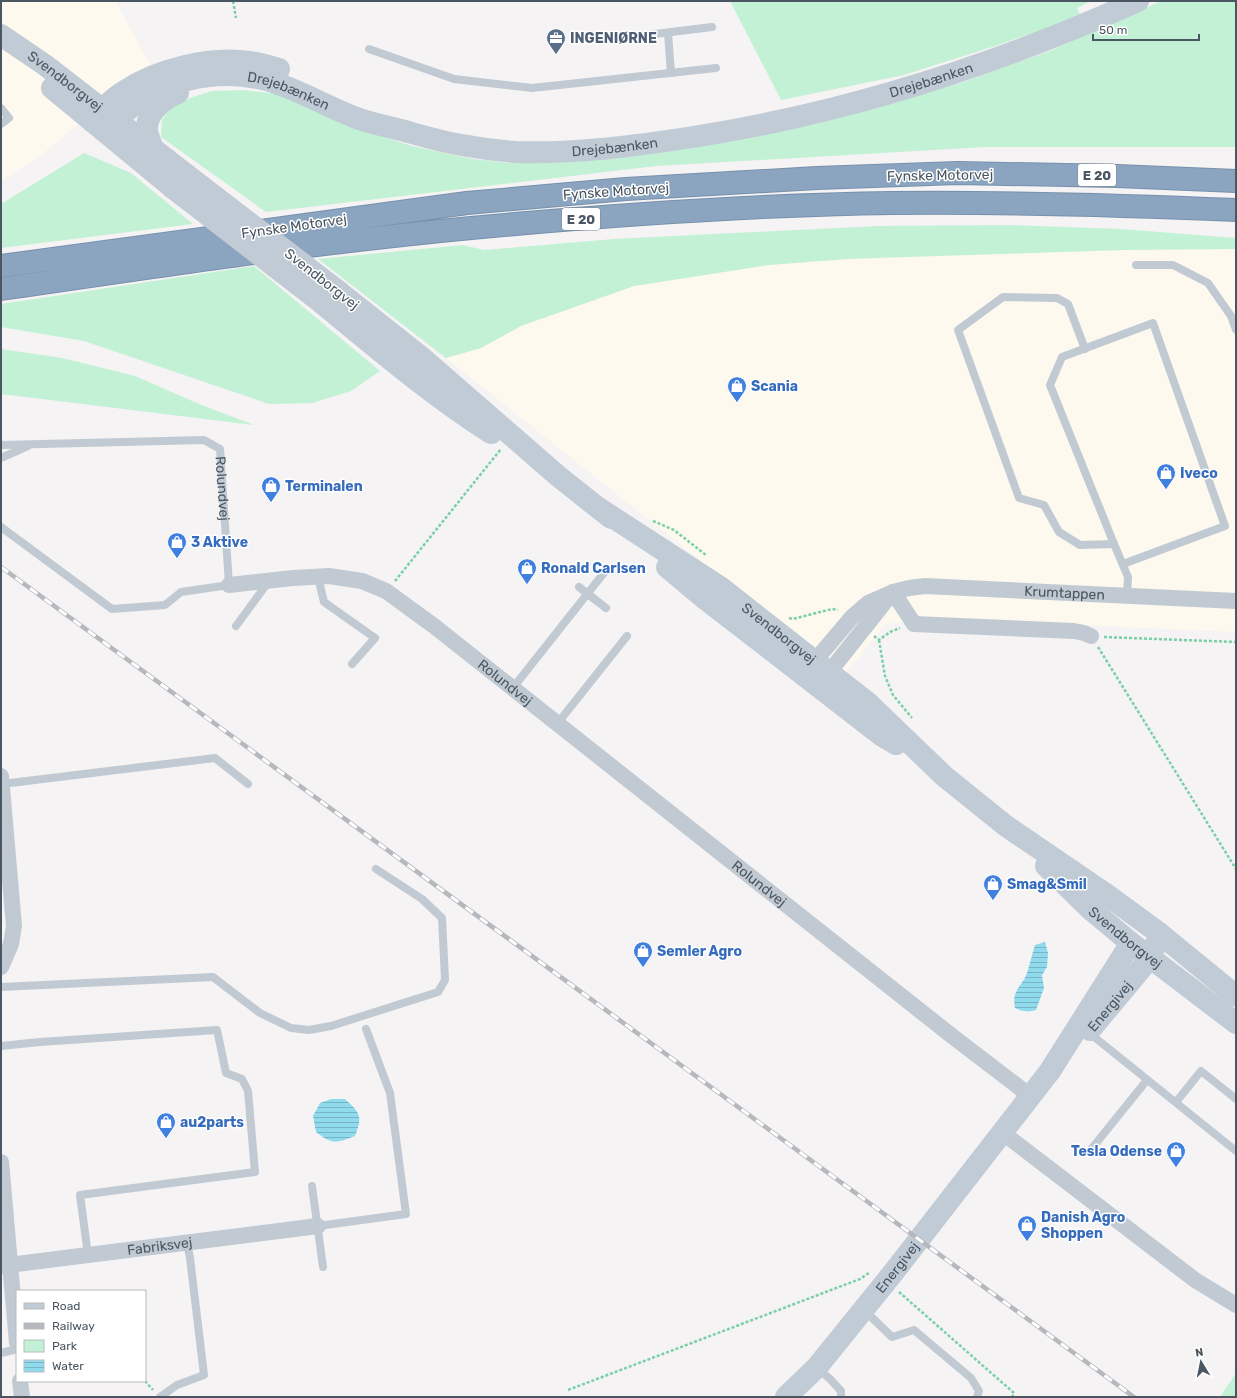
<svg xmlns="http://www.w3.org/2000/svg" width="1237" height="1398" font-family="Rubik,sans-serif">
  <defs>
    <pattern id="water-rules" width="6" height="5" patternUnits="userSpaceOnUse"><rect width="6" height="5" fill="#90daee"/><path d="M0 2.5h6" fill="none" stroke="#78b4c4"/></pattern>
  </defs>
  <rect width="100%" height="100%" fill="#f5f3f3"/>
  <path fill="#fdf9ef" d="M1,1H115L150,64L35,160L1,181Z
    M1236,249V632L935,619L886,624L844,675L446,358L481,348L521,326L634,286L769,265L883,257L1123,250Z"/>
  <path fill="#c3f1d5" d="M730,1H1091L1077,8L1081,16L992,47L904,75L781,100Z
    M1161,1H1236V147H985L656,166L266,212L161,137L162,120L169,110L190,98L212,91L244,90L287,95L387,138L412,146L473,159L511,163L812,125L961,83L1052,50Z
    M84,153L131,173L193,224L1,248V204Z
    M1010,225L1121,229L1236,238V249L1123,250L846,259L769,265L634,286L521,326L481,348L446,358L318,259L463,245L484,250L614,239L878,226Z
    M254,266L380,371L351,391L312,403L269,404L84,341L1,327V304Z
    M1,349L62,358L135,376L199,404L254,425L1,394Z
    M1236,1373V1397H1220Z"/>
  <path fill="url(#water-rules)" d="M1045,942L1048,953L1047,967L1042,975L1044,988L1036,1010C1028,1012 1022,1012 1015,1008C1011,990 1022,987 1027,973C1030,964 1032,954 1035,945Z
    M331,1099H345C360,1113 363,1116 355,1136C337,1143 332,1145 316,1132L313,1116L320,1103Z"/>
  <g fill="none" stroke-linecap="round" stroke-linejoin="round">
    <defs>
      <path id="highway" d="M1,266L467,203L626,189L817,178L958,173L1117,176L1236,181
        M1,289C157,266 313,243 471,228C611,215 752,205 893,203C1008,202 1122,205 1236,210"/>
    </defs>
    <use href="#highway" stroke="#7690ad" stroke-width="24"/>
    <path stroke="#7ad0a6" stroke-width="2.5" stroke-dasharray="3 2" stroke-linecap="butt" d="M233,1L236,18
      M653,521L674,530L706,555
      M395,581L501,449
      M789,618L793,619L832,609L838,610
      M874,636L879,640L890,632L900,628
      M1104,637L1236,642
      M879,640L885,676L893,695L912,718
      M1098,647L1236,869
      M899,1292L1014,1393L1012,1397
      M145,1381L153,1390
      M568,1390L860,1279L869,1273"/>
    <g stroke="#c1cad2" stroke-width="8">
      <path d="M668,33L671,73"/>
      <path d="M631,37L712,27"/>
      <path d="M369,49L454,79L532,88L716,68"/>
      <path d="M1,108L9,118L1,124"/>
      <path d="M1136,265H1173L1208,283L1231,316L1236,330"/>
      <path d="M1085,349L1068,304L1057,298L1003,297L958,330L1019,498L1044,505L1059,532L1080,545L1114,544"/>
      <path id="s1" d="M1,445L204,440L220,449L229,585L181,592L165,605L112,609L1,527"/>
      <path d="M1,458L28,446"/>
      <path d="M1123,564L1225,526L1153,323L1062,357L1050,385L1114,544L1128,577L1127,596"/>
      <path d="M318,577L324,602L375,638L352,664"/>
      <path d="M593,598L606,608"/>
      <path d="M236,626L269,581"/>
      <path d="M512,689L607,569"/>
      <path d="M557,724L627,636"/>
      <path d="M2,784L215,758L248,784"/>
      <path d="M1,987L213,977L260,1013L291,1028L309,1030L331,1026L438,992L445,980L442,918L422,899L376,869"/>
      <path d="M1088,1032L1236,1151"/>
      <path d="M1,1046L40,1042L217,1030L226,1073L242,1079L248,1091L255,1172L80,1195L88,1255"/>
      <path d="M1176,1102L1201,1071L1236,1099"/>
      <path d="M1089,1152L1147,1080"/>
      <path d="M312,1186L323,1267"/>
      <path d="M318,1226L406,1214L390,1093L366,1029"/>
      <path d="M864,1310L892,1337L914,1330L971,1378L979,1391L977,1397"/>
      <path d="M1,1353L17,1349"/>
      <path d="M817,1368L830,1379L841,1391V1397"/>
      <path d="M160,1397L177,1385L204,1375L190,1258L187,1243"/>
    </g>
    <g stroke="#c1cad2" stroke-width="16">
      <path id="s2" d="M229,585L293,578L329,576L362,581L386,591L434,626L952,1036L1020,1088L1030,1097"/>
      <path d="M893,592L914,624L1074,631L1084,633L1091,636"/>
      <path id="s3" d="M808,669L852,617L868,603L893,592L909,588L925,586L1236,601"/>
      <path d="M823,680L892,593"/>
      <path d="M1,776L14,926L11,944L1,967"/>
      <path d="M1003,1133L1195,1280L1236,1305"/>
      <path d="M1,1162L17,1343"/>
      <path id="s4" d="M1,1266L318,1226"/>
      <path d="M20,1381L22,1397"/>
    </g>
    <g stroke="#c1cbd6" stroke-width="22">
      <path id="s5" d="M1,35L45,65L201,186"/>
      <path d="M52,88L173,188"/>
      <path d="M91,120C101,110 112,99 123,92C156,70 209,56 249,62C259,63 269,66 279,69"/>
      <path id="s6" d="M93,122L117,120C156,80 216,66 270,81C299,90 326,106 354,117C369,123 385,126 401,130C423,136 445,143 468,146C484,149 500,151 516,152C575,154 635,146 693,137C846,113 996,65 1138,1"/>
      <path d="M153,149C151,143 148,137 147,130C146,112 164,99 178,93"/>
      <path d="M338,291L420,356L558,476L611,518"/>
      <path d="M313,296C371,343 428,393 491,433"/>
      <path id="s7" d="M600,509L720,587L868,703L944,776L1006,826L1103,892L1159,933L1236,996"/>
      <path d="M667,567L704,598L881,735L896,744"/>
      <path id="s8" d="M1046,866L1089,908L1131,943L1236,1023"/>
      <path id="s9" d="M1090,1030L1150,958L1155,945"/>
      <path id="s10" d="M786,1397L817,1367L893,1273L1050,1071L1131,943"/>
    </g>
    <use href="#highway" stroke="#8ba5c1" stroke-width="22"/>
    <defs>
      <path id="rail" d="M1,567L1134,1397"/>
    </defs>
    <use href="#rail" stroke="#b5b8bd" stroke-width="4.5"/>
    <use href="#rail" stroke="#fff" stroke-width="3" stroke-dasharray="9" stroke-linecap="butt"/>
    <path stroke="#c1cad2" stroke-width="8" d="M579,587L593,598"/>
    <path stroke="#c1cbd6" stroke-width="22" d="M201,186L338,291
      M173,188L313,296"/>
  </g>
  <defs>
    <symbol id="office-pin" viewBox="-11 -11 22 30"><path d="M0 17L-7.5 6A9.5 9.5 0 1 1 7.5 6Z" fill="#5c6f8a" stroke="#fff"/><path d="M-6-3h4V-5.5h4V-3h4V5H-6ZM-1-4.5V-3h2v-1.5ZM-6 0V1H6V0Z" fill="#fff"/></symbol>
    <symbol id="shop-pin" viewBox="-11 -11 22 30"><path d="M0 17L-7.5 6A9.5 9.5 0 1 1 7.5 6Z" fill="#3f7fe0" stroke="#fff"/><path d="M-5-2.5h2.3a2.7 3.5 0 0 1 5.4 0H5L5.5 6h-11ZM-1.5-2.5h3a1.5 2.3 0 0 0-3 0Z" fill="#fff"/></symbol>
  </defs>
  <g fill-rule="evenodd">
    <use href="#office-pin" x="545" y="27" width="22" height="30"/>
    <use href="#shop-pin" x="726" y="375" width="22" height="30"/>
    <use href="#shop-pin" x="1155" y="462" width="22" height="30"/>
    <use href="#shop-pin" x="260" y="475" width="22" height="30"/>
    <use href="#shop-pin" x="166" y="531" width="22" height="30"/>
    <use href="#shop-pin" x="516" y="557" width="22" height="30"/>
    <use href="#shop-pin" x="982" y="873" width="22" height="30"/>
    <use href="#shop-pin" x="632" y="940" width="22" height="30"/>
    <use href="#shop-pin" x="155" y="1111" width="22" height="30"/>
    <use href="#shop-pin" x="1165" y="1140" width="22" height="30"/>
    <use href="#shop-pin" x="1016" y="1214" width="22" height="30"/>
  </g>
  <g text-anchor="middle" stroke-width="3" stroke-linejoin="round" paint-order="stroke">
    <g fill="#fff" stroke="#808990" stroke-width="1">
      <rect x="1078" y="164" width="38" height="22" rx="3"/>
      <rect x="562" y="208" width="38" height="22" rx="3"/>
    </g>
    <g font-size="13" font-weight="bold" fill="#4a5661">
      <text x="1097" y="180">E 20</text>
      <text x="581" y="224">E 20</text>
    </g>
    <g font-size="14" font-weight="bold" fill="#4e5e75" stroke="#fff" text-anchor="start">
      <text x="570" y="43">INGENIØRNE</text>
    </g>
    <g font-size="14" fill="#4a5661" stroke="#fff">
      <text dy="5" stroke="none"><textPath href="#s6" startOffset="870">Drejebænken</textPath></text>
      <text dy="5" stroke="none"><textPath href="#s5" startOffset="79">Svendborgvej</textPath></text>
      <text dy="5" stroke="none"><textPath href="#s6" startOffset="210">Drejebænken</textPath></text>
      <text dy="5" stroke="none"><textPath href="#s6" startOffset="546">Drejebænken</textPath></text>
      <text transform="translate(940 175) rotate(-1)" y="5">Fynske Motorvej</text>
      <text transform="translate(616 191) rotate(-4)" y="5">Fynske Motorvej</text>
      <text transform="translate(294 226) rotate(-8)" y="5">Fynske Motorvej</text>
      <text transform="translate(322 279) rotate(38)" y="5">Svendborgvej</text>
      <text dy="5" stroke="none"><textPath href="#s1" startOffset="261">Rolundvej</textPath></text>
      <text dy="5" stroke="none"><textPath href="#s3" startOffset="289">Krumtappen</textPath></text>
      <text dy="5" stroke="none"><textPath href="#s7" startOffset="218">Svendborgvej</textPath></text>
      <text dy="5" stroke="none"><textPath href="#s2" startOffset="310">Rolundvej</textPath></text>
      <text dy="5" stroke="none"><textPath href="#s2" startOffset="634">Rolundvej</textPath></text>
      <text dy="5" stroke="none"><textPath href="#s8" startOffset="107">Svendborgvej</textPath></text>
      <text dy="5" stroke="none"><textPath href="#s9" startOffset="31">Energivej</textPath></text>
      <text dy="5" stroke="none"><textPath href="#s4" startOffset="160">Fabriksvej</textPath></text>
      <text dy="5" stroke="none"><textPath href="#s10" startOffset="171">Energivej</textPath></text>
    </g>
    <g font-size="14" font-weight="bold" fill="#366cbe" stroke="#fff" text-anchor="start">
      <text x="751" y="391">Scania</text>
      <text x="1180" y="478">Iveco</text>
      <text x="285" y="491">Terminalen</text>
      <text x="191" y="547">3 Aktive</text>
      <text x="541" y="573">Ronald Carlsen</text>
      <text x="1007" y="889">Smag&amp;Smil</text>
      <text x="657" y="956">Semler Agro</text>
      <text x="180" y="1127">au2parts</text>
      <text x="1162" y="1156" text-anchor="end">Tesla Odense</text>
      <text x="1041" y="1222">Danish Agro<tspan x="1041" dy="16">Shoppen</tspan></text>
    </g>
  </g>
  <rect width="1237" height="1398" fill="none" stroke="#4a5661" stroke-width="4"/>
  <rect x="16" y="1290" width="130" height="92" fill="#ffffff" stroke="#b7bbc0"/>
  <rect x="24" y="1303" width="20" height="6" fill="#c1cbd6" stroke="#b7bbc0"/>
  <text x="52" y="1310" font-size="12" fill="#4a5661">Road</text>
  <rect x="24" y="1323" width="20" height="6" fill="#b5b8bd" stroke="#b7bbc0"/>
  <text x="52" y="1330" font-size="12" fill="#4a5661">Railway</text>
  <rect x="24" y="1340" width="20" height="12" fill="#c3f1d5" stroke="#b7bbc0"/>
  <text x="52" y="1350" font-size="12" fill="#4a5661">Park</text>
  <rect x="24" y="1360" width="20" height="12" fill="url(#water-rules)" stroke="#b7bbc0"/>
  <text x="52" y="1370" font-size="12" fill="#4a5661">Water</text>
  <g transform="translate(1201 1362) rotate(350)" stroke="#ffffff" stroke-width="3" paint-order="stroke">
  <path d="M0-3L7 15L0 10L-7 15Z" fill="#4a5661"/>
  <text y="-6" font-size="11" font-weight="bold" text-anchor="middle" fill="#4a5661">N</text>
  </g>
  <path d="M1093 34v6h106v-6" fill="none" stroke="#4a5661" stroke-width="2"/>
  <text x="1099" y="34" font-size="12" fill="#4a5661" stroke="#ffffff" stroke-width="3" paint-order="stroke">50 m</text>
</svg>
